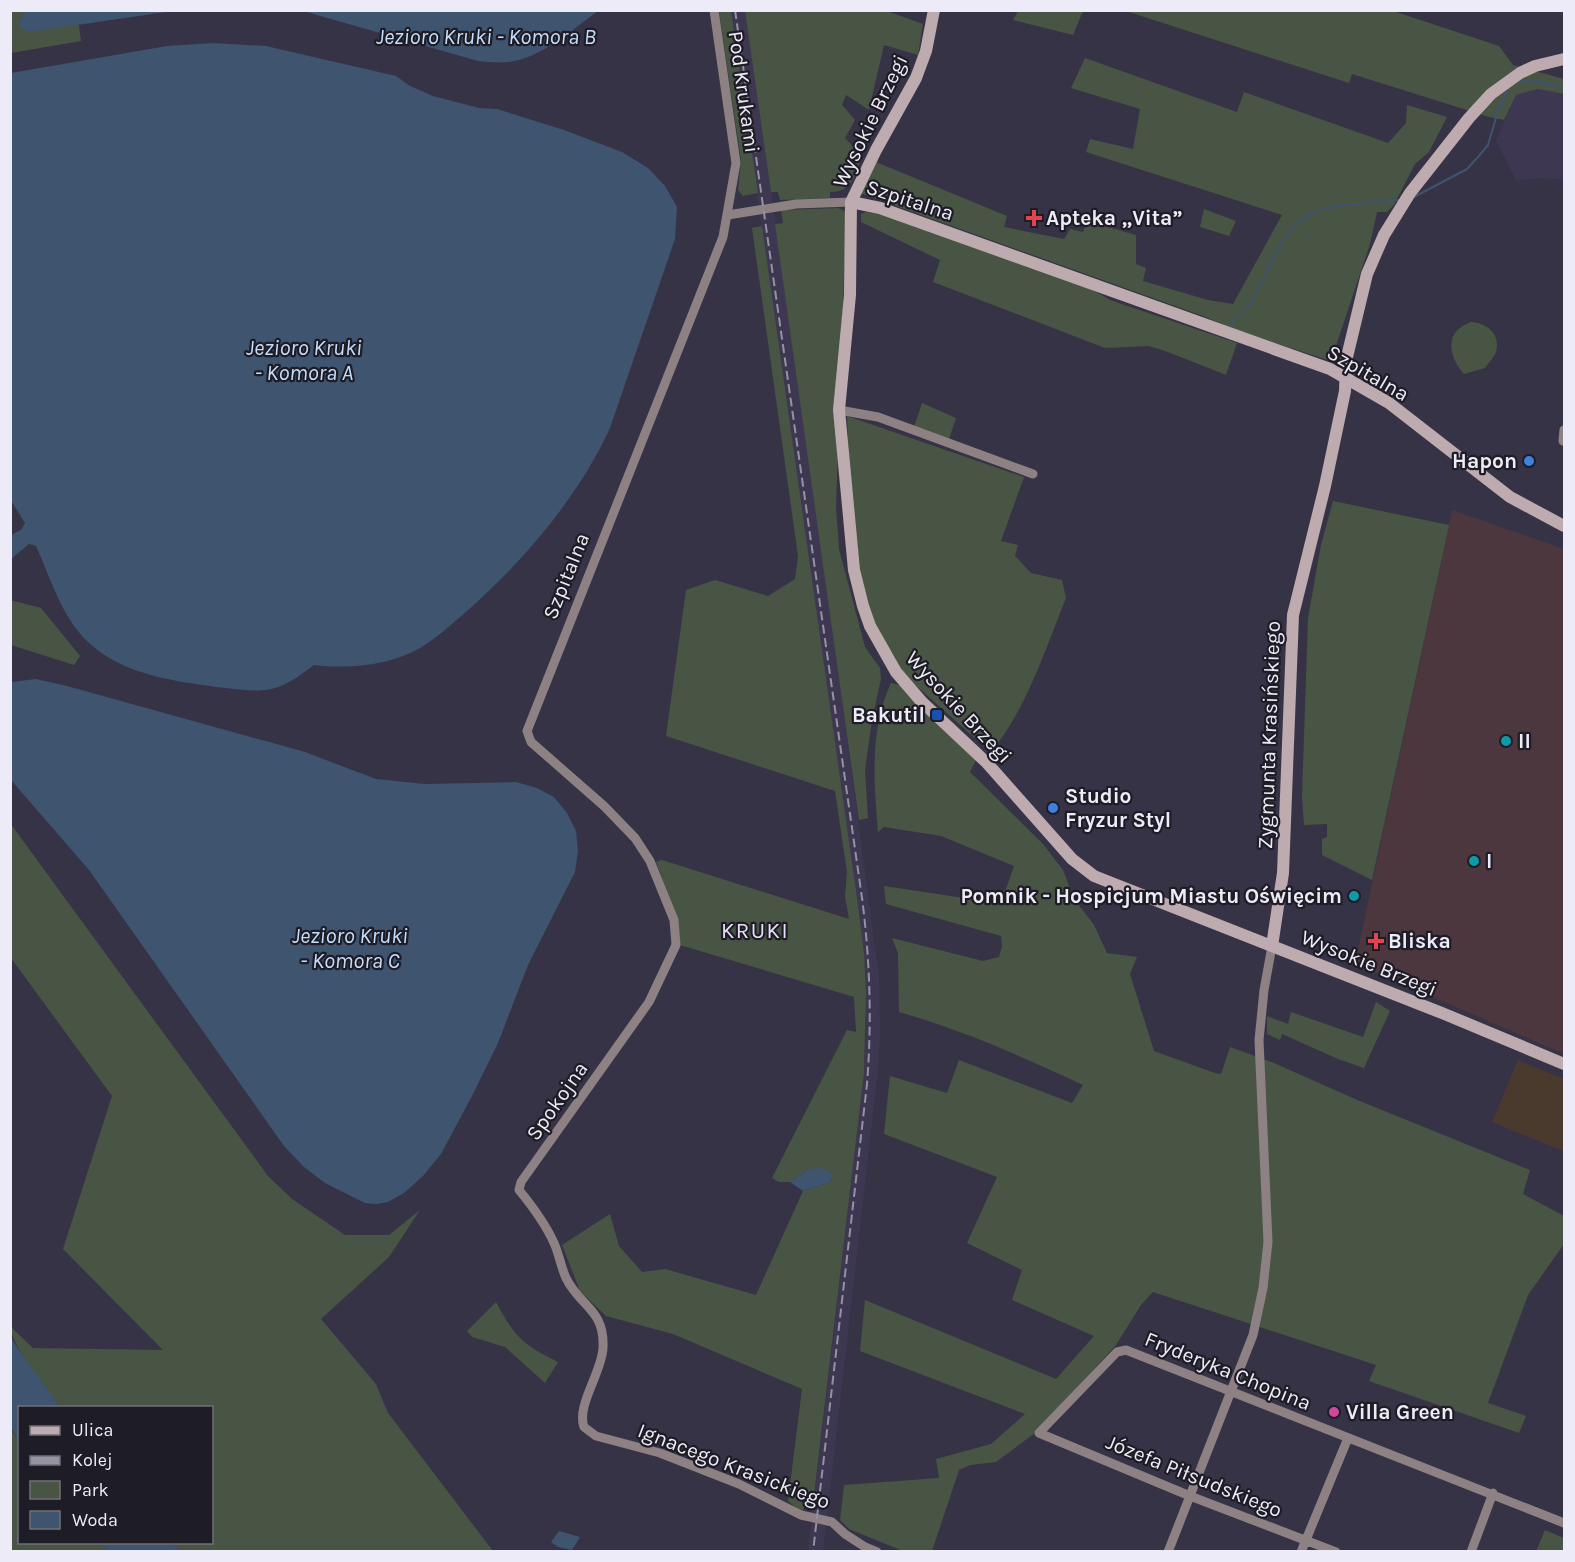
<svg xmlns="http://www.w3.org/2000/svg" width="1575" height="1562" font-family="Karla,sans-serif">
  <rect width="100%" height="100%" fill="#373346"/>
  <path fill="#3e3751" d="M731,11H745L815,497L879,977L880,1035L878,1070L823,1551H808L864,1073L866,1031L864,953Z
    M1538,89L1564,94V180L1544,178L1516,180L1496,141L1515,95Z"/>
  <path fill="#4a3a2e" d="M1518,1060L1564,1079V1151L1492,1122Z"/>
  <path fill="#4b373d" d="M1452,510L1564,549V1054L1355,963Z"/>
  <path fill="#485544" d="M11,11H25L19,22L79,25L81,41L11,53Z
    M719,11H731L758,193L743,196L738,190L741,161Z
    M745,11H887L923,24L918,55L884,45L869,110L846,95L842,105L855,120L845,138L862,156C856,173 853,192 830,192V198L780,200L778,192H771Z
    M1018,11V10L1083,11L1073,35L1013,20Z
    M1126,11H1393L1499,46L1513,65L1564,79V94L1538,89L1516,95L1504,120L1489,117L1352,74L1349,83Z
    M1085,58L1237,112L1244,92L1388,143L1406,123L1407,105L1447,117L1429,152L1415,164L1394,205L1387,212H1377L1370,244L1331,361L1241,332L1203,316L860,193L876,162L1007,216L1004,227L1064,239L1070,229L1083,232L1087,221L1136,235V264L1146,268L1143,281L1208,300L1233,304L1282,215L1086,152L1090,139L1133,149L1140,109L1071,88Z
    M838,208L845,211L846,223L836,507L839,549L865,647L880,668L881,679L872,720L865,770L868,818L859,820L775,224L783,223L781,210Z
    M1204,209L1236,221L1229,236L1200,227Z
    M866,212L882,214L1089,288L1110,300L1237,343L1226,375L1168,352L1149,346L1105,348L933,282L940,260L861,222V214Z
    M762,226L857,898L864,953L866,992L864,1073L820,1444L813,1504H806L802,1513L788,1501L802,1389L673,1334L606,1316L580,1291L562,1245L610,1214L619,1246L642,1272L665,1269L756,1295L803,1191L828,1183L832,1179V1174L827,1170L808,1169L790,1182H779L772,1178L847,1030L856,1032L854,997L680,945L678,920L656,862L662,860L849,919L845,896L847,872L835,791L666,736L686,590L715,580L768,596L795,579L798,556L752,228Z
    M1471,322C1487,323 1501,334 1496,352C1494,358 1488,363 1485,368L1464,374C1448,356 1444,331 1471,322Z
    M922,403L956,418L949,439L914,427Z
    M847,416L1024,477L1001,541L1018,545L1015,556L1031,573L1062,580L1066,598C1045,650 1028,705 993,750L986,748L884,657L854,581Z
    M1333,501L1449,525L1372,880L1322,855V839L1327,837V824L1304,825L1302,796L1308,618L1321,545Z
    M10,600L41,608L80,656L74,665L11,645Z
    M891,683L900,685L977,758L970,772L1043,844L1063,870L1074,899L1094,925L1107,953L1137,957L1130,974L1154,1051L1215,1073L1221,1074L1230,1047L1274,1063L1355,1099L1530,1170L1523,1194L1564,1216V1244L1528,1295L1488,1403L1526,1416L1519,1433L1369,1381L1376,1365L1153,1292L1141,1305L1116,1345L1039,1430L996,1462L970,1465L959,1470L932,1551H903L849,1529L840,1520L844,1485L939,1478L936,1459L991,1444L1025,1414L860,1351L865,1300L1056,1379L1094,1336L1012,1300L1022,1270L967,1243L997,1177L884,1134L890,1076L947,1093L959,1060L1072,1103L1083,1085C1023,1057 963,1030 899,1012L898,953L892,938L983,961L999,957L1002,946L1001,936L886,904L884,886L991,902L1006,889L1014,866L941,836L884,827L878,832C874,783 869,730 891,683Z
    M10,823L268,1176L292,1199L345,1235H389L420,1210L389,1257L321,1319L376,1384L388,1413L493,1551H182L172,1543L212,1542V1408L60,1407C47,1387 11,1348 11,1327L33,1348L163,1350L63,1249L112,1096L11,958Z
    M1376,1002L1390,1011L1364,1068L1338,1059L1282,1034L1280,1040L1267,1034V1016L1288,1024L1291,1012L1363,1037Z
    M496,1302C514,1336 523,1345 558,1362L545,1383L505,1347L472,1337L467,1331Z
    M10,1428L19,1441L20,1542L100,1543L109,1551H11Z
    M1545,1530L1564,1538V1551H1536Z"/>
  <path fill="#3e546f" d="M25,11V10L173,11L29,32L21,28L19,22Z
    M303,11L598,10V11C573,29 539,60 507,62C498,63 488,62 478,61Z
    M212,43L266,46L396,76L410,86L433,96L479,108L497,109L564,130L622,152L648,168L665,186L677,207L675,239L610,428C579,496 523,562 467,611C452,624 437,638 420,648C389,666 349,669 314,665C302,674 289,684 275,688C258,693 241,689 225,688C181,682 131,677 95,648C63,623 52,581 36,546L29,544L11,559V535L21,530L25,523L10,499L11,73L167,46Z
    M36,679L67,686L305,752L376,779L425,784L516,782L537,788L554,797L567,813L576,831L578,851L575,872L528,965L498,1043L473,1094L441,1154L423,1176L404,1193L388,1202L376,1204L365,1203L325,1183L304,1167L284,1146L89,870L11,780V682Z
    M820,1168L827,1170L832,1174V1179L828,1183L803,1191L790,1182L808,1169Z
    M10,1336C25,1361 44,1383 60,1407L20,1408L19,1441L11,1428Z
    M559,1531L580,1537L572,1550L558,1547L551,1542Z
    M100,1543H172L182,1551H109Z"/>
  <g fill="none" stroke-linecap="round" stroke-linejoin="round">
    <path stroke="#3e546f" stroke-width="2" d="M1518,82L1533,80L1564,88
      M1414,197L1467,169L1478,157L1488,145L1498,111L1508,88
      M1230,324C1237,318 1245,312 1250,304C1267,276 1280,228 1312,213C1333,204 1375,203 1399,200"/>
    <path stroke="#8d8184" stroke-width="9" d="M714,10L736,163L723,237L527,731L531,742L604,806L635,838L650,861L674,920L676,945L649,1002L521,1182L519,1190C533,1207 545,1223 554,1243C559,1254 561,1267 566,1278C580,1307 605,1309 603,1348C602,1372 576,1406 584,1427L596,1436L660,1453L739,1484L801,1515L832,1522L845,1534L865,1547L877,1552
      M728,215L796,204L851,202
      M839,410L878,417L1033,474
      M1563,441L1564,430
      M1168,1552L1253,1335L1263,1288L1268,1242L1259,1040L1264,990L1272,946
      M1301,1552L1348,1438
      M1336,1552L1190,1496L1039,1433L1117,1352L1126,1350L1564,1523
      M1471,1552L1493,1493"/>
    <path stroke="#beabaf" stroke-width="12" d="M934,10L926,51L916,78L876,150L851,202L850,295L839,410L854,570L863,606L870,626L896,672L921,701L987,763L1072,859L1094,876L1442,1013L1564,1064
      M851,202L880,208L1330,369L1389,403L1510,497L1564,526
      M1272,946L1283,873L1293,615L1325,486L1345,391L1346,361L1367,274L1384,235L1410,193L1469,118L1491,94L1520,73L1535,66L1564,59"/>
    <path stroke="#9592a2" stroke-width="2" stroke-dasharray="9 4.5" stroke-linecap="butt" d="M735,10L862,898C870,960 872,1021 867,1084L813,1552"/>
  </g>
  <g fill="#e0444e" stroke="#1e1c25" stroke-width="2">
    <path d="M1031 209h6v6h6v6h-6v6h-6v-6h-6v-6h6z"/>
    <path d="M1373 932h6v6h6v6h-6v6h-6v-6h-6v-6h6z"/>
  </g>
  <g fill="#3f7fe0" stroke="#1e1c25" stroke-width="2">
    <circle cx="1529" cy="461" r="6"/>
    <circle cx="1053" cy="808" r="6"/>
  </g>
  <rect fill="#1a4fb4" stroke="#1e1c25" stroke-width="2" x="931" y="709" width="12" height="12" rx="3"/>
  <g fill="#0f9aa8" stroke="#1e1c25" stroke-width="2">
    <circle cx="1506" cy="741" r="6"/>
    <circle cx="1474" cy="861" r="6"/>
    <circle cx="1354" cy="896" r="6"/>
  </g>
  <circle fill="#d1479c" stroke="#1e1c25" stroke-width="2" cx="1334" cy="1412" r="6"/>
  <g text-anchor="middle" stroke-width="4.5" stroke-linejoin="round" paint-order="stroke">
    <g font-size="21" fill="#eeebf8" stroke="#1e1c25">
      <text transform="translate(744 92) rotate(82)" y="7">Pod Krukami</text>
      <text transform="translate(870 121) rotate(-64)" y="7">Wysokie Brzegi</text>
      <text transform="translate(910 200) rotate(18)" y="7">Szpitalna</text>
      <text transform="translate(1368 373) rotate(30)" y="7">Szpitalna</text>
      <text transform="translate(566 576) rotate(-68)" y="7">Szpitalna</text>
      <text transform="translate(959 707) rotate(47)" y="7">Wysokie Brzegi</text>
      <text transform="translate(1269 735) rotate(-88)" y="7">Zygmunta Krasińskiego</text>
      <text transform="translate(1369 963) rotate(22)" y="7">Wysokie Brzegi</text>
      <text transform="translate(557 1101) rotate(-55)" y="7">Spokojna</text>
      <text transform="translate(1228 1371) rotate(22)" y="7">Fryderyka Chopina</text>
      <text transform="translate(734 1466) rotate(21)" y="7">Ignacego Krasickiego</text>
      <text transform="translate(1194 1476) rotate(22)" y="7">Józefa Piłsudskiego</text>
    </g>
    <g font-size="21" font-weight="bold" fill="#eeebf8" stroke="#1e1c25" text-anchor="start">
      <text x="1046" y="225">Apteka „Vita”</text>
      <text x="1517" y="468" text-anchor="end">Hapon</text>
      <text x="925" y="722" text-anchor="end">Bakutil</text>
      <text x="1518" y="748">II</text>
      <text x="1065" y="803">Studio<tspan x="1065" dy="24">Fryzur Styl</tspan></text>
      <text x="1486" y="868">I</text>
      <text x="1342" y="903" text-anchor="end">Pomnik - Hospicjum Miastu Oświęcim</text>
      <text x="1388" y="948">Bliska</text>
      <text x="1346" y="1419">Villa Green</text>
    </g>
    <g font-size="22" font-style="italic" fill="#c5ddfc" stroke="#1e1c25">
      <text x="486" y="44">Jezioro Kruki - Komora B</text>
      <text x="304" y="355">Jezioro Kruki<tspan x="304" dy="25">- Komora A</tspan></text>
      <text x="350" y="943">Jezioro Kruki<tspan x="350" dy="25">- Komora C</tspan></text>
    </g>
    <g font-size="22" letter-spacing="1.5" fill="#e5e0f8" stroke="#1e1c25">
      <text x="755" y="938">KRUKI</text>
    </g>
  </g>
  <rect width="1575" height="1562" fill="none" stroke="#eeebf8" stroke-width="24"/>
  <rect x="18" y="1406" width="195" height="138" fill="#1e1c25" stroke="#716f79" stroke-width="1.5"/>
  <rect x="30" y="1426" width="30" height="9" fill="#beabaf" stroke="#716f79" stroke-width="1.5"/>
  <text x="72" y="1436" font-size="18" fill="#eeebf8">Ulica</text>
  <rect x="30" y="1456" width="30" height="9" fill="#9592a2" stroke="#716f79" stroke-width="1.5"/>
  <text x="72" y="1466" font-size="18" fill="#eeebf8">Kolej</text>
  <rect x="30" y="1481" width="30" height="18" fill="#485544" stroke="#716f79" stroke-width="1.5"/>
  <text x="72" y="1496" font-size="18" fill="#eeebf8">Park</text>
  <rect x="30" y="1511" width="30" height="18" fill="#3e546f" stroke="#716f79" stroke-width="1.5"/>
  <text x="72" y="1526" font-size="18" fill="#eeebf8">Woda</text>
</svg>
